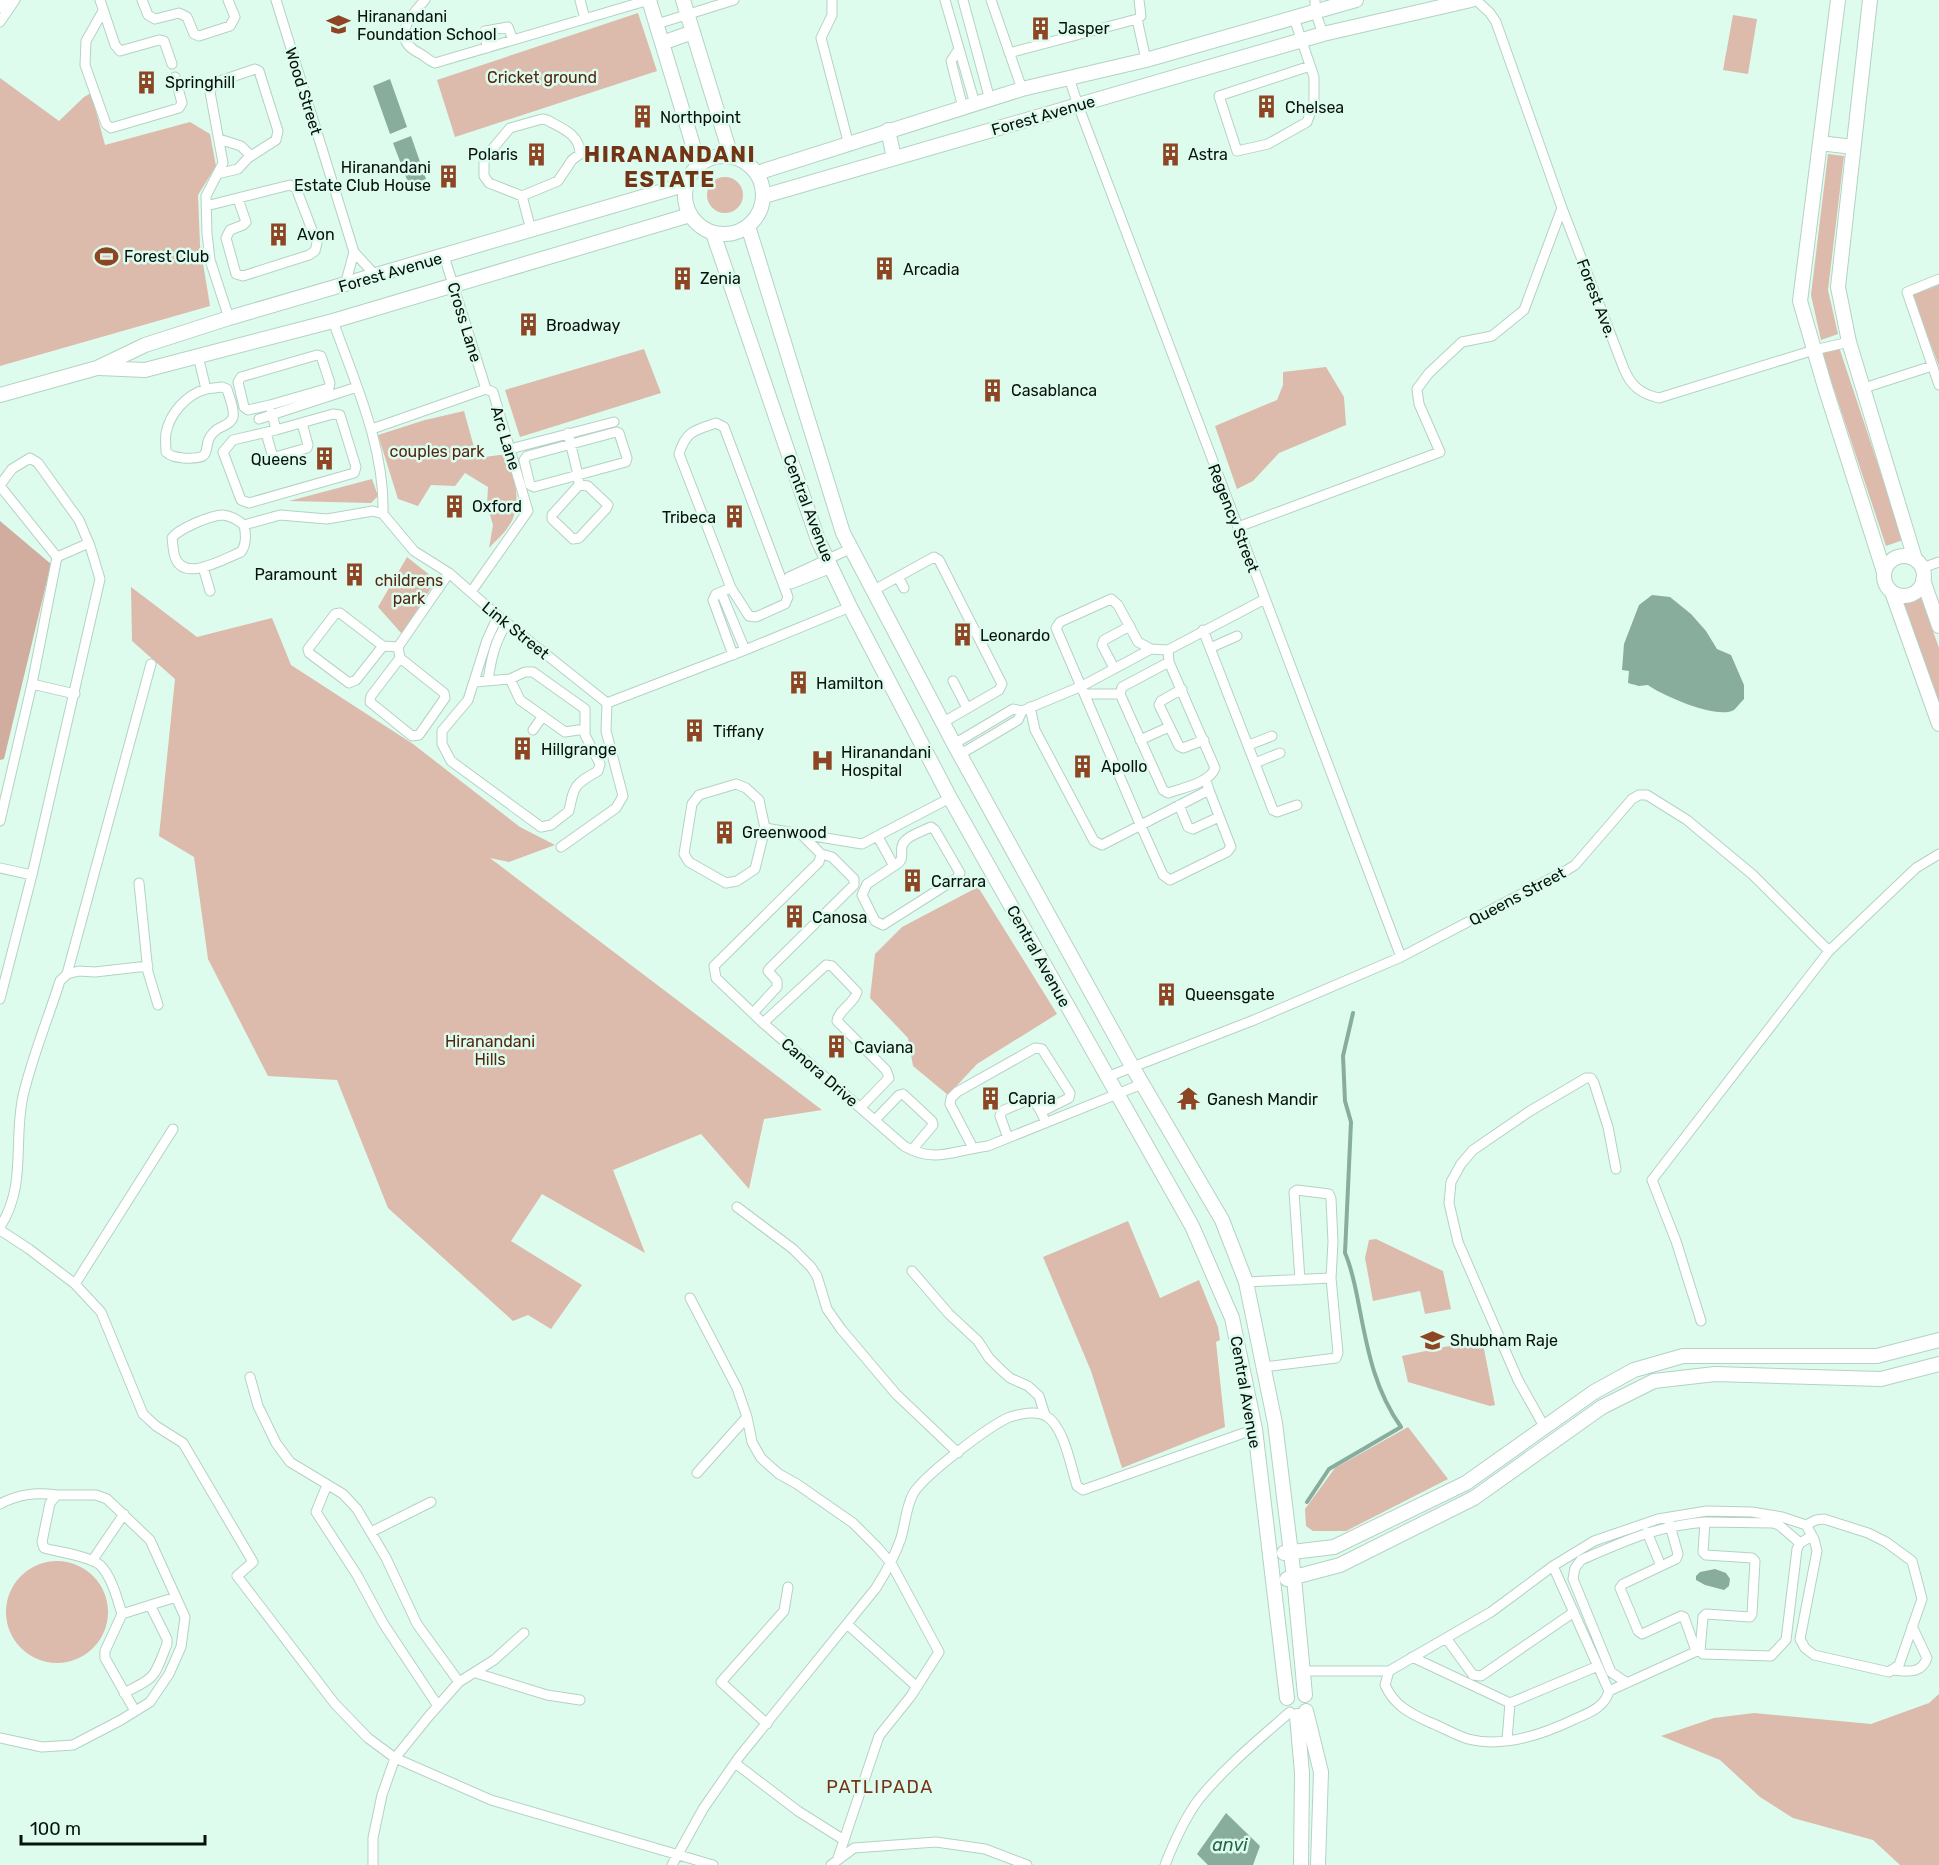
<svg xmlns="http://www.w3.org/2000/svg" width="1939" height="1865" font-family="Rubik,sans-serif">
  <rect width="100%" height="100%" fill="#ddfcee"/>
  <path fill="#dcbaac" d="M638,13L657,71L455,137L437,80Z
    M1733,15L1757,19L1748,74L1723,70Z
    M0,78L59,121L84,97L91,93L105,145L190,122L210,134L216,166L198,195L200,245L210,306L0,366Z
    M1828,154L1844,156L1828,290L1838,334L1821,340L1811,295Z
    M707 195a18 18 0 1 1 36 0a18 18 0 1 1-36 0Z
    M1939,285V366L1912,295Z
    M1839,347L1903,540L1886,546L1822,353Z
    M644,349L661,393L520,437L505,390Z
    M1326,367L1344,397L1346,425L1279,453L1253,481L1237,489L1215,426L1277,400L1283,385V372Z
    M464,411L477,458L507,454C514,477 524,506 508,527C503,535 495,541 489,548L493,525L487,505L488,487L465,473L455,486L431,485L418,506L398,499L378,435L425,420Z
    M372,479L378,496L371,503L289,501Z
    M407,557L436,580L402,634L378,607Z
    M131,587L197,637L272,618L291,665L413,744L520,827L555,845L509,862L490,858L822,1110L764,1119L749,1189L701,1134L613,1170L645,1253L542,1194L511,1241L582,1285L551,1329L528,1315L513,1321L388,1208L337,1080L268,1076L208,959L194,857L159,836L175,679L132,641Z
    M1919,592L1939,648V704L1902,598Z
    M978,887L1057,1014L977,1064L948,1095L913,1066L908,1038L870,998L875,954L902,927Z
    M1128,1221L1160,1298L1199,1280L1218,1327L1220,1340L1216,1342L1225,1427L1122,1468L1091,1371L1043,1257Z
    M1376,1239L1443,1271L1451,1309L1425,1314L1420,1291L1373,1301L1365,1258L1369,1240Z
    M1482,1339L1495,1405L1490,1406L1408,1382L1402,1356Z
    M1408,1427L1448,1479L1346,1531H1313L1306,1526L1305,1509L1335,1468Z
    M6 1612a51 51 0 1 1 102 0a51 51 0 1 1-102 0Z
    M1939,1694V1865H1900L1873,1840L1793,1818L1760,1797L1720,1760L1661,1736L1714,1718L1754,1713L1871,1724L1929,1703Z"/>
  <path fill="#d0ad9f" d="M0,521L51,564L4,759L0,760Z"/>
  <path fill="#89ad9d" d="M390,79L407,127L390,134L373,86Z
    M411,136L426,179L409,185L393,143Z
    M1652,595L1670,597L1691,614L1706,631L1717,649L1731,655L1744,685V699C1741,702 1737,707 1734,710C1718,720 1661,695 1648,685L1639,686L1628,683L1629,671L1622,670L1624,644L1639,605Z
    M1715,1569L1726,1573L1730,1579L1729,1586L1724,1590L1705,1585L1696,1580V1576L1700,1572Z
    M1226,1813L1260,1846L1253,1865H1208L1197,1854Z"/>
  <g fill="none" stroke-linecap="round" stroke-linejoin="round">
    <path stroke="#89ad9d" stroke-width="4" d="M1307,1502L1329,1469L1401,1427C1376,1392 1368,1353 1360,1311C1356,1291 1353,1271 1345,1253L1351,1122L1345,1101L1343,1056L1353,1013"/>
    <defs>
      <path id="street" d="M100,0L115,45L120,51L159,40L164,41L172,64
        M142,0L148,15L155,19L179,13L187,17L194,34L199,36L230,26L235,17L228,0
        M276,0L354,252L345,285
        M425,0C409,17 391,39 419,53C425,56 429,61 435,63L649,0
        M580,0L585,19
        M832,0V15L821,38L849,145
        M945,0L975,104
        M963,0L990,100
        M991,0L1022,89
        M1315,0V11L1323,34
        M1476,0L1490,13L1496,22L1562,208L1624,369C1631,386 1641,394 1659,398L1814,350L1849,342
        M0,8L6,0
        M103,11L86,41L85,65L106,124L111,128L179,108L182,103L175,77
        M1294,18L1314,77V103L1307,122L1268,144L1237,151L1219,96L1310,66
        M1137,19L1146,60
        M0,22L15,0
        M657,24L734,0
        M487,48L485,31L508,27L513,40
        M959,49L951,61L963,108
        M1009,53L1137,19L1141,16L1139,0
        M1069,78L1078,105L1401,957
        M219,139L241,146L251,156
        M217,174L238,169L248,158L276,140L278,131L259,71L255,69L214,83L210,92L223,163L206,196L207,233L210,260L229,318
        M522,196L558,181L572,160L580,154C580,134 561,128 547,120L542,119L510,128L484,159V176L489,183L522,196L531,230
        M206,206L290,185L296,188L317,243L315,251L309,255L243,276L236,274L226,238L230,230L243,225L246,222L238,199
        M354,252L376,276
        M444,256L486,389
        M1939,279L1907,292L1939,385
        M333,321C355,383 385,447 383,514L414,551L449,573L498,616L607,703L745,650L850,607
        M198,356L206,389L222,387L227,389C229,397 235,409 233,417C231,425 220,426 215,431C198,446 219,460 184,458C176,457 172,457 166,452C166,447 165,439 166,433C170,413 186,395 206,389
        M1864,388L1932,366
        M270,405L329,388L330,383L321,356L317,355L241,377L238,382L244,407L248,410L270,405L276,430L333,414L340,415L356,467L354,473L249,503L241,500L223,452L233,440L276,430
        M259,419L357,387
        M372,429L486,389L493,392L528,511L471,592
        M616,432L619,433L627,458L626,462L534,487L530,485L524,460L527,456Z
        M266,433L272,454L275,457L307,448L308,445L302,423
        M568,433L578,475L579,485L552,515V519L573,539L579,538L606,509L608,505L588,486L579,485
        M510,449L614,422
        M0,485L12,469L30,458L38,463L79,520L90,546L100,579L32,875L0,999
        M0,486L57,557L32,684L0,821
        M244,525C238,520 231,516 223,515C211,515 178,529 172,538C173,544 173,551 175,557C184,583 223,559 241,552C247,544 246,534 244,525L280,515L327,519L373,511L383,514
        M1238,527L1440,452L1419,404L1417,389L1429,373L1462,342L1492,336L1524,310L1562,208
        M57,557L89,543
        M203,567L210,591
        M1922,568L1939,562
        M789,577L852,548
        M898,577L904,588
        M791,584L832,568
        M731,588L749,616L756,617L785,604L788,597L724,427L716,423C695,430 686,431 679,454L731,588L716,594L713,600L733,655
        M874,590L934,557L939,560L1002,684L999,690L942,723
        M721,592L745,650
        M1203,630L1273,810L1277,812L1297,805
        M383,646L340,613L335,614L308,649L309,653L349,683L356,680L383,646L398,647
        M1210,648L1237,636
        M1151,649L1138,642L1118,605L1111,599L1060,622L1056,628L1140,824L1163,875L1170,880L1227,852L1231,847L1209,790
        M1168,650L1169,662L1215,768C1210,783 1182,788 1168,793L1163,790L1120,694L1122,687L1169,662
        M400,658L371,696L370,702L412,736L419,735L445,698L444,693L400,658L398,647L449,573
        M1114,668L1102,645L1104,640L1130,626
        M510,679L520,700L565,732L585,729
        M488,681C491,659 495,641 507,623
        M953,681L967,708
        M475,682L510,679L525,672H533L585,709V735L600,764L598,771C575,784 574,785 569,811L551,825L541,827L451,761L442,744V731L468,700L487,640L498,616
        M32,684L75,694
        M1182,689L1161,701L1159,705L1179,746L1183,748L1204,740
        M1085,694H1120
        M1030,707L1035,730L1094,841L1102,845L1209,790L1207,784
        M533,730L543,716
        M1140,740L1169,727
        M954,744L1013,709L1022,711
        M1249,745L1272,736
        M959,755L1018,720L1022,711L1082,686L1151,649L1168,650L1265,599
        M1255,763L1280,753
        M1179,805L1188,827L1193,829L1219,817
        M765,828L755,869L737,881L726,883L689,862L684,854L692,804L699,795L736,784L746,788L759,800L765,828L862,844L950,798
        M800,833L821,854L819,862L714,966L716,978L763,1023L904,1146C935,1164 955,1150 988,1146L1142,1084
        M878,837L894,866L867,884L862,895L875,921L883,925L957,878L960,873L935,830L931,827C923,831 910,835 905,841C896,850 909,858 894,866
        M561,847L616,808L623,796L606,731L607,703
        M0,868L32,875
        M139,883L148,972L158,1005
        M67,974L151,664
        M753,1013L777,987V981L768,971L770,968L854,885V879L832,857L821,854
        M763,1023L826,965L832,966L857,992C854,1004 839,1009 837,1021L886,1070L889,1078L861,1107
        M1107,1077L1254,1020L1401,957L1567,870L1575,865L1632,799L1639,795H1647L1687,820L1753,875L1829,951
        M875,1120L899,1095L903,1094L932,1121L933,1125L912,1150
        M1008,1138L1000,1116L1002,1111L1030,1099L1034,1100L1041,1112
        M973,1148L950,1104L951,1098L957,1092L1035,1048L1042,1049L1070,1093L1069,1098L1041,1112L1046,1123
        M737,1207L793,1249L811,1267L817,1276L827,1309L841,1329L896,1394L958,1453
        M0,1227C27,1185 13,1142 23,1096C32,1057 48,1019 60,981L67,974L79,971L95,972L148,966
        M0,1230L29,1249L75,1284L101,1312L143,1414L156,1426L183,1443L253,1562L237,1576L335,1704L368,1738L395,1758L491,1800L713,1865
        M912,1271L949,1314L978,1341L989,1358L1000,1369L1010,1378L1028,1386L1039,1396L1045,1415
        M1246,1282L1331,1278L1333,1242L1331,1199L1329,1194L1297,1190L1294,1192L1300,1280
        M75,1284L173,1129
        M690,1298L737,1388L747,1417L752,1442L761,1458L779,1474L797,1484L853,1523L877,1547L891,1563L939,1652L911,1696L879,1736L838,1858
        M1701,1321L1676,1241L1652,1180L1829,951L1916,868L1939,854
        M1264,1367L1336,1358L1338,1353L1331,1278
        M250,1377L258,1406L276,1443L290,1462L343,1494L357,1509L386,1558L417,1624L459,1682
        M1545,1428L1518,1380L1458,1242L1449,1203L1451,1182L1461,1164L1473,1150L1530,1111L1586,1078H1591L1594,1083L1608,1127L1616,1169
        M697,1473L747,1417
        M327,1485L316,1512L357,1575L383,1623L438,1706
        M0,1504C19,1494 36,1492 57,1495
        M1705,1522L1773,1523L1779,1525L1800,1543
        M371,1532L431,1502
        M1647,1532L1661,1566
        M92,1561L124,1514
        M122,1614L176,1597
        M847,1624L917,1687
        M1446,1638L1473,1675L1481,1676L1574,1612
        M1412,1657L1510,1703L1598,1666
        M1891,1670C1907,1671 1921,1675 1927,1658L1912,1626
        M1302,1671H1389L1491,1612L1553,1566L1594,1541L1658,1519L1707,1511L1752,1512L1782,1517L1806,1525L1814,1539L1817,1551L1800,1639L1805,1648L1814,1655L1889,1672L1899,1665L1922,1599L1912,1561L1886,1542L1868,1533L1824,1519L1816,1520L1806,1525
        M1389,1671L1385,1685C1394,1705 1409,1713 1429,1722C1442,1727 1455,1735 1468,1739C1503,1748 1544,1734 1575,1719C1589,1713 1605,1707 1609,1691L1553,1566
        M476,1673L547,1695L580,1700
        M1627,1683L1611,1672L1573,1579L1575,1568L1581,1560C1625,1541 1656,1526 1705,1522L1703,1552L1706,1555L1752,1558L1755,1561L1752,1614L1750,1617L1706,1614L1703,1617L1700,1651L1703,1654L1771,1656L1786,1640L1797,1549L1800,1543L1812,1536
        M1609,1691L1695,1652V1648L1684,1617L1681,1616L1642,1634L1638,1631L1620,1588L1623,1584L1676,1559L1678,1554L1669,1522
        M124,1693C157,1677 154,1677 167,1644V1639L150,1605
        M767,1724L721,1682L784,1611L788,1587
        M0,1738L42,1747L73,1745L121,1720L150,1702L169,1674L181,1647L185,1617L150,1540L107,1499L96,1495H57L50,1503L42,1542L44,1548C58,1552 90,1556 100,1565C112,1577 117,1598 122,1614L105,1651V1658L135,1711
        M1507,1740L1510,1703
        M735,1763L798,1811L844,1840
        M373,1865V1838L382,1795L395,1758L429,1716L459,1682L494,1660L524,1633
        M672,1865L703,1809L739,1757L876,1588C886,1572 895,1556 901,1538C905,1525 906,1507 913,1494C923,1476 990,1425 1010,1417C1021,1414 1036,1410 1046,1416C1064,1426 1071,1467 1077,1486L1083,1490L1255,1429
        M831,1865L854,1848L936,1842L985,1849L1027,1865
        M1165,1865C1174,1842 1184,1819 1199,1799C1225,1767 1258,1740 1290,1712"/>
      <path id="secondary" d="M649,0L699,165
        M683,0L731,156
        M1838,0L1800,301L1825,387L1884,572
        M1870,0L1838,287L1849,342L1915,559
        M662,43L693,32
        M888,130L894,158
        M1820,143L1853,147
        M685 195a39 39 0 1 1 78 0a39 39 0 1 1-78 0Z
        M757,173L1022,89L1146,60L1356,0
        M764,196L1323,34L1471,0
        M748,226L843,533L954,744L1133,1068L1222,1220L1246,1282L1275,1423L1294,1578L1305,1695
        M713,233L818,540L850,607L950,798L1192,1226L1232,1318L1255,1429L1287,1698
        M99,368L145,370L333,321L690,215
        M0,395L97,368L145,345L229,318L687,184
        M1884 576a20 20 0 1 1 40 0a20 20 0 1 1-40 0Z
        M1923,580L1939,626
        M1892,592L1939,724
        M1284,1553L1334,1547L1466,1483L1594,1392L1634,1370L1683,1356H1877L1939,1340
        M1287,1579L1340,1565L1474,1498L1602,1407L1654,1381L1715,1374L1881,1379L1939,1364
        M1306,1711L1321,1772L1318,1865
        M1297,1716L1302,1773L1301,1865"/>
    </defs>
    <use href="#street" stroke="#b4d2c4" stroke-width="11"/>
    <use href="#secondary" stroke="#b4d2c4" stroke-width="16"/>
    <use href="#street" stroke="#fff" stroke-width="9"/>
    <use href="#secondary" stroke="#fff" stroke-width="14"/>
  </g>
  <defs>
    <symbol id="school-bare" viewBox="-9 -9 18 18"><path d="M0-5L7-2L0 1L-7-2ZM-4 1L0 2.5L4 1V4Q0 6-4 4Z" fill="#8d4524" stroke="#ddfcee" stroke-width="2.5" paint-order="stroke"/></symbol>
    <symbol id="building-bare" viewBox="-9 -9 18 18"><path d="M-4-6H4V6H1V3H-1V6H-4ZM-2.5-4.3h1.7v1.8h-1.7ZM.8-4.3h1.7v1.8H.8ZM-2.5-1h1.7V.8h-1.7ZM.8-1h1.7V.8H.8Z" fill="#8d4524" stroke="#ddfcee" stroke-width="2.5" paint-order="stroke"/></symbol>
    <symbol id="stadium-bare" viewBox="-9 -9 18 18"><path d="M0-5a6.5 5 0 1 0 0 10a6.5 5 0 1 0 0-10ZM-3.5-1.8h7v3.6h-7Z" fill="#8d4524" stroke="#ddfcee" stroke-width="2.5" paint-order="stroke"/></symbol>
    <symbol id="hospital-bare" viewBox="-9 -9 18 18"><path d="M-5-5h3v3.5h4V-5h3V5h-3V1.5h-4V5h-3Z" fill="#8d4524" stroke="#ddfcee" stroke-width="2.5" paint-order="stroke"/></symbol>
    <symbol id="temple-bare" viewBox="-9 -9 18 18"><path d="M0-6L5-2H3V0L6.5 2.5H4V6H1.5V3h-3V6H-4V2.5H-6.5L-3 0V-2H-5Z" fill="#8d4524" stroke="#ddfcee" stroke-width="2.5" paint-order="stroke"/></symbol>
    <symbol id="university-bare" viewBox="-9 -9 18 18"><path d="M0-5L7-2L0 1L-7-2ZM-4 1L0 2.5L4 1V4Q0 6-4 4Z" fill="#8d4524" stroke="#ddfcee" stroke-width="2.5" paint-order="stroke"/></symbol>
  </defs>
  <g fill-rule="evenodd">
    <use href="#school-bare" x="322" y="8" width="33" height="33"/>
    <use href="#building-bare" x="1024" y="12" width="33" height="33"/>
    <use href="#building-bare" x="130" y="66" width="33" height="33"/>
    <use href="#building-bare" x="1250" y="90" width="33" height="33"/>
    <use href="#building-bare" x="626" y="100" width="33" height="33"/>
    <use href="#building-bare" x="520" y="138" width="33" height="33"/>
    <use href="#building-bare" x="1154" y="138" width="33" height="33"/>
    <use href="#building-bare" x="432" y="160" width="33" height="33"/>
    <use href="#building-bare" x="262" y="218" width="33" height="33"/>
    <use href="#stadium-bare" x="90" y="240" width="33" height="33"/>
    <use href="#building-bare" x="868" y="252" width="33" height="33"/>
    <use href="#building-bare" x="666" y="262" width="33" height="33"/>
    <use href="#building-bare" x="512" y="308" width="33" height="33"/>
    <use href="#building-bare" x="976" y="374" width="33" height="33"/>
    <use href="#building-bare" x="308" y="442" width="33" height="33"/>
    <use href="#building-bare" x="438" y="490" width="33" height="33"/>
    <use href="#building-bare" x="718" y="500" width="33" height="33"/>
    <use href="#building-bare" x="338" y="558" width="33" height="33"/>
    <use href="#building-bare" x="946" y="618" width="33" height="33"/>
    <use href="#building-bare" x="782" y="666" width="33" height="33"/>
    <use href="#building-bare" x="678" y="714" width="33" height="33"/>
    <use href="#building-bare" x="506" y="732" width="33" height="33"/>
    <use href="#hospital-bare" x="806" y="744" width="33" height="33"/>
    <use href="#building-bare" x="1066" y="750" width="33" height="33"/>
    <use href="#building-bare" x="708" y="816" width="33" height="33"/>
    <use href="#building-bare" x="896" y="864" width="33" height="33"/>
    <use href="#building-bare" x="778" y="900" width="33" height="33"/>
    <use href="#building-bare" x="1150" y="978" width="33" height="33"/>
    <use href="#building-bare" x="820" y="1030" width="33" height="33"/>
    <use href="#building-bare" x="974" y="1082" width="33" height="33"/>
    <use href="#temple-bare" x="1172" y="1082" width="33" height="33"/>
    <use href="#university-bare" x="1416" y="1324" width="33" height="33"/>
  </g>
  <g text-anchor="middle" stroke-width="5" stroke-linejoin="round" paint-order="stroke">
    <g font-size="16" fill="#07110d" stroke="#ddfcee" text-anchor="start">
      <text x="357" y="22">Hiranandani<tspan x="357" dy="18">Foundation School</tspan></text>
      <text x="1058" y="34">Jasper</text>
      <text x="165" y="88">Springhill</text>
      <text x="1285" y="113">Chelsea</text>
      <text x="660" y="123">Northpoint</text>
      <text x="518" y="160" text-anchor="end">Polaris</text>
      <text x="1188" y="160">Astra</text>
      <text x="431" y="173" text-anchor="end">Hiranandani<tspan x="431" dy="18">Estate Club House</tspan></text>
      <text x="297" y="240">Avon</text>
      <text x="124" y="262">Forest Club</text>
      <text x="903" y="275">Arcadia</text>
      <text x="700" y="284">Zenia</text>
      <text x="546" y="331">Broadway</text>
      <text x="1011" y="396">Casablanca</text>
      <text x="307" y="465" text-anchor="end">Queens</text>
      <text x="472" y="512">Oxford</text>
      <text x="716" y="523" text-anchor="end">Tribeca</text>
      <text x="337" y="580" text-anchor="end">Paramount</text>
      <text x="980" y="641">Leonardo</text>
      <text x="816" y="689">Hamilton</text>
      <text x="713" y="737">Tiffany</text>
      <text x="541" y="755">Hillgrange</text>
      <text x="841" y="758">Hiranandani<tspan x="841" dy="18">Hospital</tspan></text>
      <text x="1101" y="772">Apollo</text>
      <text x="742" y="838">Greenwood</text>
      <text x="931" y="887">Carrara</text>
      <text x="812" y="923">Canosa</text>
      <text x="1185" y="1000">Queensgate</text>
      <text x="854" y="1053">Caviana</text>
      <text x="1008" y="1104">Capria</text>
      <text x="1207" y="1105">Ganesh Mandir</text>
      <text x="1450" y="1346">Shubham Raje</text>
    </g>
    <g font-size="16" fill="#552712" stroke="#ddfcee">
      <text x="542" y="83">Cricket ground</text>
      <text x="437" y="457">couples park</text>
      <text x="409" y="586">childrens<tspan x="409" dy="18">park</tspan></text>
      <text x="490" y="1047">Hiranandani<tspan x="490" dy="18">Hills</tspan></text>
    </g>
    <g font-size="16" fill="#07110d" stroke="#ddfcee">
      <text transform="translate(304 91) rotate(73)" y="6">Wood Street</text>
      <text transform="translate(1043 115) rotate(-16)" y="6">Forest Avenue</text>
      <text transform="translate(390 272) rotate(-16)" y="6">Forest Avenue</text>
      <text transform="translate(1597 298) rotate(69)" y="6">Forest Ave.</text>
      <text transform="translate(465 322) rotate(73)" y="6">Cross Lane</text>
      <text transform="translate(506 438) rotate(73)" y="6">Arc Lane</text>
      <text transform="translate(809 508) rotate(69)" y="6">Central Avenue</text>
      <text transform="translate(1234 518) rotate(69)" y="6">Regency Street</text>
      <text transform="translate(516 630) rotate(39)" y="6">Link Street</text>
      <text transform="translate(1517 896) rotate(-28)" y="6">Queens Street</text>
      <text transform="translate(1039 956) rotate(61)" y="6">Central Avenue</text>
      <text transform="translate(820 1072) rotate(41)" y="6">Canora Drive</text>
      <text transform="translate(1246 1392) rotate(80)" y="6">Central Avenue</text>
    </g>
    <g font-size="18" letter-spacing="1.5" fill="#733315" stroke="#ddfcee">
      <text x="880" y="1793">PATLIPADA</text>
    </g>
    <g font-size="18" font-style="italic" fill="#23624b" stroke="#ddfcee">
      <text x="1230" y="1851">anvi</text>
    </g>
    <g font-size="22" font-weight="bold" letter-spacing="1.5" fill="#733315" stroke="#ddfcee">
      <text x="670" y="162">HIRANANDANI<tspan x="670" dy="25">ESTATE</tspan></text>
    </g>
  </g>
  <path d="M21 1835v9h184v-9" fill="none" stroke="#07110d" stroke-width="3"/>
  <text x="30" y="1835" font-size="18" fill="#07110d" stroke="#ddfcee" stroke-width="4.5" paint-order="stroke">100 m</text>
</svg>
